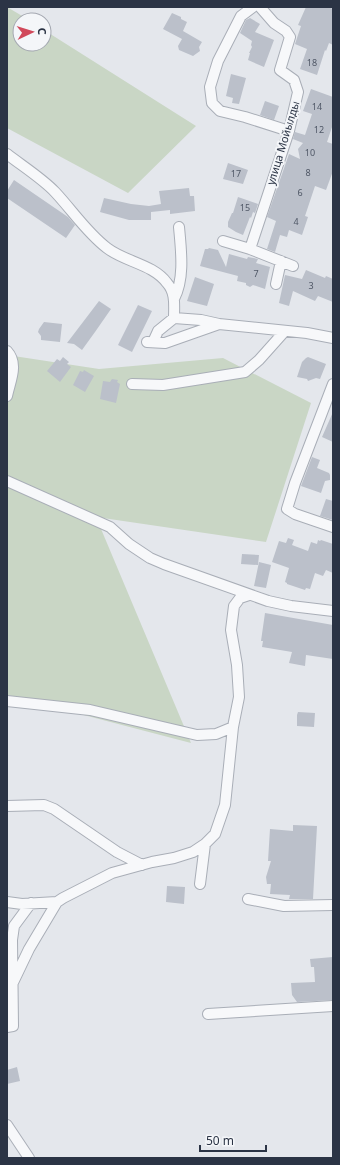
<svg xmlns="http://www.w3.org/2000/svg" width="340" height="1165" font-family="'Noto Sans',sans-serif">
  <rect width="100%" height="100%" fill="#e4e7ec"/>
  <path fill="#c9d6c5" d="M7,7L29,20H20V44H44V30L196,126L128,193L7,128Z
    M7,355L99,369L223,358L311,403L266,542L96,517L191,743L7,695Z"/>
  <path fill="#bbc0ca" d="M306,7H329L333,9V45L329,43L326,51L325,50L317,75L300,69L307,49L295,44L301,26L298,25Z
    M172,13L181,17V19L187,22L183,31L202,42L199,47L200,51L193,56L179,50L178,46L182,39L163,29Z
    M250,18L260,24L255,32L274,40L264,67L248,60L250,53H249L252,47L251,45L252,41L240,33L246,20Z
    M231,74L246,78L239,104L232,103L233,98L226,96Z
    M311,89L333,97V124L327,142L333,144V171L326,190L315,186L305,216L308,217L302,235L289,230L287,237L280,235L275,252L267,249L276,221L267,217L289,154L300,159L298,149L303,143L293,139L295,132L305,135L312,114L303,111Z
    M265,101L279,106L274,120L260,115Z
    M228,163L248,170L243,184L223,179Z
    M14,180L68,217L75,225L66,238L7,198V191Z
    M189,188L190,196H194L195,211L170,214V210L151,212V220H129L100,212L104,198L131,204L149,206L161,204L159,191Z
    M238,197L258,204L255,213L253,212L251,218L250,217L243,235L236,232L228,227V222L232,213H233Z
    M209,248L218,250L226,267L229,254L247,259L248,257L258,259L256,263L270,267L265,289L253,285L250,287L246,285V283L237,281L238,276L200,266L205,249H208Z
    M306,270L325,278L326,276L333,279V302L318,296L315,301L293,291L289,306L279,303L285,275L302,279Z
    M195,277L214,284L207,306L187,301Z
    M99,301L111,309L95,332L82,350L74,344L67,343Z
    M138,305L152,311L132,352L118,345Z
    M44,322L62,324L60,342L41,340V336L38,332L39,329Z
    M63,357L69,362L67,364L71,367L60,382L47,371L57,359L60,361Z
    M308,357L326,364L320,379L316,378L308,381L307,379L297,377L302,362L306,358Z
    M84,370L94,376L85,392L73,385L80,371L83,372Z
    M112,379L118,380L117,382L120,384L116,403L100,399L103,381L110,382Z
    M333,412V442L322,437Z
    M312,457L320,460L317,468L329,473L330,475V480L325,481L321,493L301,486Z
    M326,499L333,501V520L320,516Z
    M288,538L294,540L292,545L308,551L311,542L317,544L318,540L320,541L321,540L333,544V573L326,570L323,576L315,573L310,589L306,588L305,590L287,584V583L285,582L289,568L272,562L279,541L286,543Z
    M242,554L259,555L258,565L241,564Z
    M259,562L271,565L266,588L254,586Z
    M265,613L333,625V659L306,655L305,666L289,663L292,652L262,647L263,641H261Z
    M298,712L315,713L314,727L297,726V715Z
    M293,825L317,826L313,899H289L290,895L270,894L271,884H267L266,877L271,861H268L270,829L293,831Z
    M167,886L185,887L184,904L166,902Z
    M333,957V1000L297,1002L292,995L291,983L315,982L314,967H311L310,959Z
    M17,1067L20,1081L7,1084V1070Z"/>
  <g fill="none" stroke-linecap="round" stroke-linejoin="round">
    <defs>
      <path id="minor" d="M253,7L241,16L218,61L210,87L212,103L220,111L245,117L289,131
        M260,7L274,23L286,31L290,37L280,70L294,80L298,92L289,131L250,249L293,266
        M7,154C21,165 43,179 55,192C72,210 87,233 107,248C125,262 153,264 167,283C176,293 174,305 174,318L201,320L219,324
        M223,241L250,249
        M276,284L281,261
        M174,299C185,278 181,250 179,227
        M147,342L165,343L219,324L307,333L333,338
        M153,342L158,331L174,318
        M7,351C19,364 10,381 7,396
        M132,384L163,385L245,372L259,360L284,332
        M333,384L295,483L287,509L295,514L333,527
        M7,481L110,527L129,544L150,558L164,564L268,601L291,606L333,611
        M7,701L90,710L197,735L216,734L233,727
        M7,806L44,805L54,809L117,852L142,865
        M200,884L205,844
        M248,899L284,906L333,905
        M7,902L22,904L57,902
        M7,995L29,949L57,902L63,898L112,873L152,862L174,858L193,852L205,844L215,834L225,805L233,727L239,697L237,665L231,630L234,606L240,598L249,595
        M208,1014L333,1006
        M7,1027L13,1026L12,940L14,926L31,903
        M7,1125L29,1158"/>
    </defs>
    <use href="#minor" stroke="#a9aeb7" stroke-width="12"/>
    <use href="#minor" stroke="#f7f8fa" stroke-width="10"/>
  </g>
  <g text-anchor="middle" stroke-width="4" stroke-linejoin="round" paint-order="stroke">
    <g font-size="9" fill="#4f5766">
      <text x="312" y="66">18</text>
      <text x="317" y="110">14</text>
      <text x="319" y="133">12</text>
      <text x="310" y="156">10</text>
      <text x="308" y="176">8</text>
      <text x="236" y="177">17</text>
      <text x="300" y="196">6</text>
      <text x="245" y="211">15</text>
      <text x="296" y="225">4</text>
      <text x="256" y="277">7</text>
      <text x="311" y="289">3</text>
    </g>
    <g font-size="11" fill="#2b3445" stroke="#f4f6f9">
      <text transform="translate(283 143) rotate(-73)" y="4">улица Мойылды</text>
    </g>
  </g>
  <rect width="340" height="1165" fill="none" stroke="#2b3445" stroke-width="16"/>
  <g transform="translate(32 32) rotate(86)"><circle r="19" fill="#f4f6f9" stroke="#a4a8b1"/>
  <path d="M0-3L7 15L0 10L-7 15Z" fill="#d1495b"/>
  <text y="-6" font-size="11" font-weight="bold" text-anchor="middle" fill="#2b3445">С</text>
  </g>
  <path d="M200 1145v6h66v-6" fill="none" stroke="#2b3445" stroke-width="2"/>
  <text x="206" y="1145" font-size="12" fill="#2b3445" stroke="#f4f6f9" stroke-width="3" paint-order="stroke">50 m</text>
</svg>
